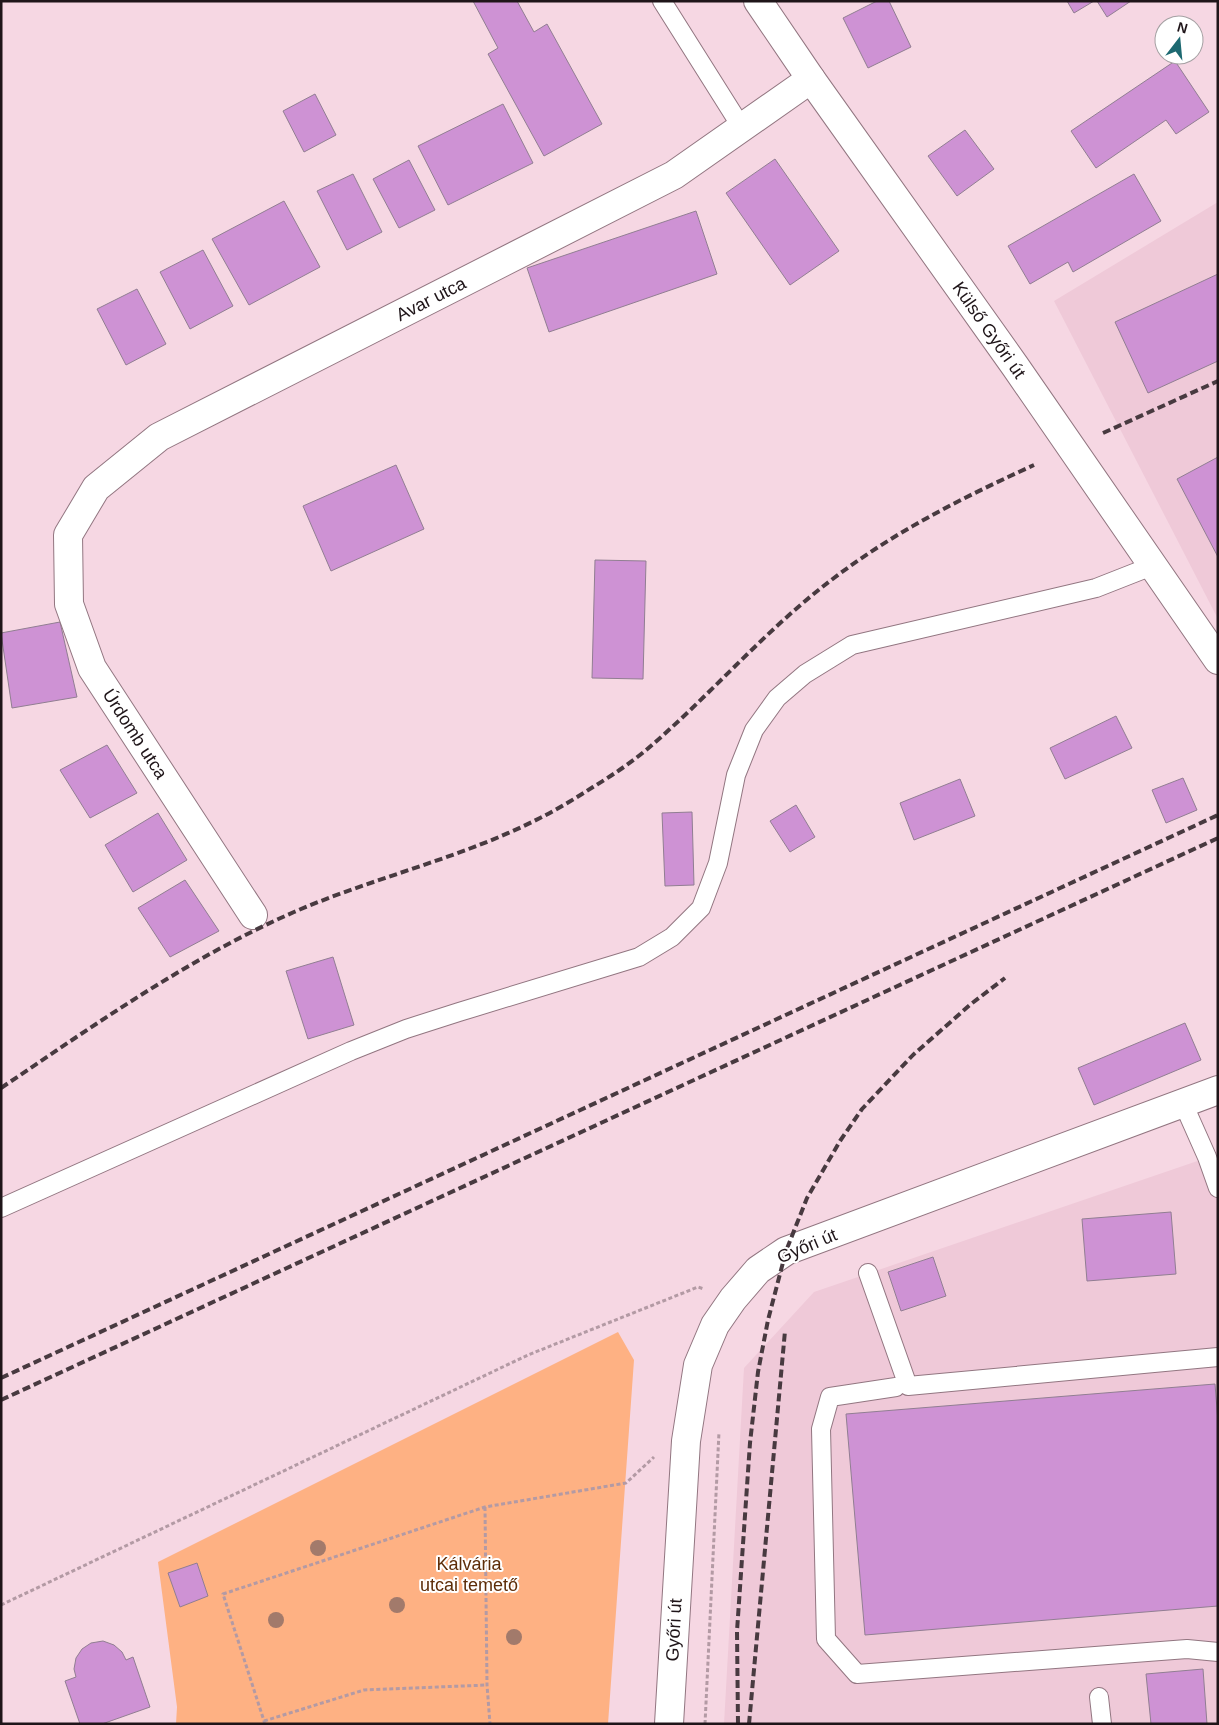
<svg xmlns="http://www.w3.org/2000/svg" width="1219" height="1725" font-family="Arial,sans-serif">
  <rect width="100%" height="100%" fill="#f6d7e3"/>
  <path fill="#efc9d8" d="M1218,202V619L1054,301Z
    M1218,1154V1724H724L744,1368L814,1292Z"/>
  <path fill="#feb183" d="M618,1332L634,1360L608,1724H176L177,1707L158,1562Z"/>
  <path fill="#ce92d4" stroke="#917e92" d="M473,1H517L534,32L547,24L602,124L544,156L488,54L498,48Z
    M877,1H889L911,47L868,68L843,18Z
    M1067,1H1094L1074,13Z
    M1097,1H1131L1107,17Z
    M1175,61L1209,112L1176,134L1166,120L1096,168L1071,131Z
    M315,94L336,135L304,152L283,111Z
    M503,104L533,163L448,205L418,146Z
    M965,130L994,169L957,196L928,156Z
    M775,159L839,251L790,285L726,193Z
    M409,160L435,210L399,228L373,179Z
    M353,174L382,232L347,250L317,191Z
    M1134,174L1161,221L1073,272L1068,262L1030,284L1008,246Z
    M284,201L320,267L249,305L212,239Z
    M696,211L717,274L549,332L527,268Z
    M203,250L233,306L190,329L160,272Z
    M1218,274V361L1148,393L1115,322Z
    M137,289L166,344L126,365L97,309Z
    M1218,457V557L1177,479Z
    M396,465L424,529L331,571L303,506Z
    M595,560L646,561L643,679L592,678Z
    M60,622L77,697L12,708L1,633Z
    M1116,716L1132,748L1065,779L1050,748Z
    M107,745L137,793L90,818L60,770Z
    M1183,778L1197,810L1166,823L1152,790Z
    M960,779L975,816L914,840L900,803Z
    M796,805L815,837L790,852L770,821Z
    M692,812L694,885L665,886L662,813Z
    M158,813L187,860L133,892L105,845Z
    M185,880L219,931L170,957L138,908Z
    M333,957L354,1025L308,1039L286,971Z
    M1185,1023L1201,1060L1094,1105L1078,1068Z
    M1171,1212L1176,1274L1087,1281L1082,1219Z
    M933,1257L946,1296L901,1311L888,1272Z
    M1215,1384L1218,1422V1606L865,1635L846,1414Z
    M197,1563L208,1596L180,1607L168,1573Z
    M103,1641L114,1645L122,1652L126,1660L133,1657L150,1707L102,1724H80L65,1681L76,1677L74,1669L76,1658L82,1649L91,1643Z
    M1203,1669L1207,1724H1151L1146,1674Z"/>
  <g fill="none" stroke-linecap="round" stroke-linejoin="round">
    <defs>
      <path id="service" d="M662,1L742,128
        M1183,1103L1207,1157L1218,1188
        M1,1208L351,1051L406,1029L459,1012L639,957L672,937L701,908L718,863L736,775L754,730L777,698L805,674L852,645L1096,588L1152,566
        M868,1273L908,1386L1218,1357
        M896,1387L830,1397L821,1429L826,1639L857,1674L1187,1649L1218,1652
        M1099,1697L1102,1724"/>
      <path id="minor" d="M253,915L92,668L69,604L68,535L96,488L159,437L674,175L811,79"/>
      <path id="tertiary" d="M669,1724L686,1441L698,1365L715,1325L733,1299L758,1270L786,1251L1218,1090"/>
      <path id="secondary" d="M758,1L811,79L1015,366L1218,660"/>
    </defs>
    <use href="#service" stroke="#927681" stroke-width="20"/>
    <use href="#minor" stroke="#927681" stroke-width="30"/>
    <use href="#tertiary" stroke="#927681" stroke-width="30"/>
    <use href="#secondary" stroke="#927681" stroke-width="30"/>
    <path stroke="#b39aa4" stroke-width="3" stroke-dasharray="4 2.5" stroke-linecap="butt" d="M485,1507L487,1685L490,1724
      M1,1605L528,1355L698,1287L704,1289
      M264,1721L364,1690L487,1685
      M265,1724L223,1594L485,1507L626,1483L654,1457
      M705,1724L719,1432"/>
    <use href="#service" stroke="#fff" stroke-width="18"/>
    <use href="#minor" stroke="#fff" stroke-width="28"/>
    <use href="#tertiary" stroke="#fff" stroke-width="28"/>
    <use href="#secondary" stroke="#fff" stroke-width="28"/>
    <path stroke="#483a40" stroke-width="4" stroke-dasharray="8 4" stroke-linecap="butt" d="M1103,433L1218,381
      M1,1088C96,1024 189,958 294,912C375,877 462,858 540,818C558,809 576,798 593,787C613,775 635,760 652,745C705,699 751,647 804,602C876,541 949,504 1034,465
      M1,1378L1218,815
      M1,1400L1218,838
      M738,1724L737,1631L750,1443L758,1372L768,1320L786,1251L807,1198L840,1141L862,1109L913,1055L971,1004L1005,978
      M749,1724L785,1331"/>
  </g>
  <g fill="#a27a6b">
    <circle cx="318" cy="1548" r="8"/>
    <circle cx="397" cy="1605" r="8"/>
    <circle cx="276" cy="1620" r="8"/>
    <circle cx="514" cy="1637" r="8"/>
  </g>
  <g text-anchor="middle" stroke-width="4" stroke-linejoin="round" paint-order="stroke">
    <g font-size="18" fill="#1f1519" stroke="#fff">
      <text transform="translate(431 299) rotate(-27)" y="6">Avar utca</text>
      <text transform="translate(989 330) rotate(55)" y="6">Külső Győri út</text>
      <text transform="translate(135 734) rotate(57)" y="6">Úrdomb utca</text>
      <text transform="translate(807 1246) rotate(-23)" y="6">Győri út</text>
      <text transform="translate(674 1630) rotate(-87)" y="6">Győri út</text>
    </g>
    <g font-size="18" fill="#5e2d08" stroke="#fff">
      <text x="469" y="1570">Kálvária<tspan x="469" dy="21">utcai temető</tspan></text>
    </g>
  </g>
  <rect width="1219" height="1725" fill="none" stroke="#1f1519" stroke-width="5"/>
  <g transform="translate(1179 40) rotate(16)"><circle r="24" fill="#ffffff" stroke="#a5a1a3"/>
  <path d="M0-4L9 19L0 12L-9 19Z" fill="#1d6971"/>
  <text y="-8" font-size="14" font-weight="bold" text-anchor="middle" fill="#1f1519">N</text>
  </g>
</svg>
